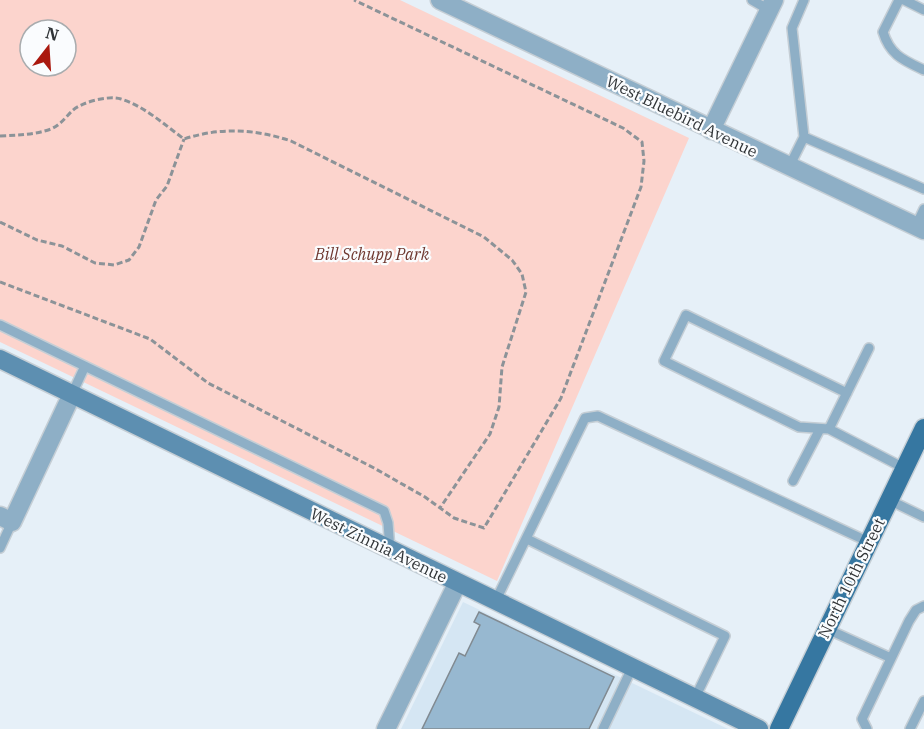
<svg xmlns="http://www.w3.org/2000/svg" width="924" height="729" font-family="'IBM Plex Serif',serif">
  <rect width="100%" height="100%" fill="#e6f0f8"/>
  <path fill="#d5e6f3" d="M463,602L728,729H401Z"/>
  <path fill="#fcd4cd" fill-rule="evenodd" d="M0,0H400L689,138L497,581L0,342ZM30,30H66V66H30Z"/>
  <path fill="#97b8d0" stroke="#818a91" stroke-width="1.5" d="M479,612L614,677L589,729H422L459,653L465,656L480,625L474,622Z"/>
  <g fill="none" stroke-linecap="round" stroke-linejoin="round">
    <defs>
      <path id="lane" d="M752,0L769,10
        M804,0L792,28L804,137L924,189
        M899,0L883,32C890,55 903,60 924,70
        M904,0L924,10
        M789,167L804,137
        M916,226L924,209
        M0,325L384,511L388,523L390,550
        M869,348L829,429L904,468
        M72,394L85,366
        M829,429L799,427L664,361L686,315L847,393
        M793,481L820,429
        M889,500L924,517
        M527,539L725,636L695,698
        M0,548L12,522
        M495,602L585,418L598,416L869,542
        M827,629L891,658
        M603,729L632,668
        M867,729L862,719L864,715L909,621L916,610L924,606
        M910,729L924,701"/>
      <path id="street" d="M440,0L924,230
        M711,130L774,0
        M0,516L12,522L72,394
        M386,729L457,584"/>
      <path id="secondary" d="M0,359L759,729"/>
      <path id="primary" d="M779,729L924,428"/>
    </defs>
    <use href="#lane" stroke="#c5ced5" stroke-width="12"/>
    <use href="#street" stroke="#c5ced5" stroke-width="21"/>
    <use href="#secondary" stroke="#c5ced5" stroke-width="21"/>
    <use href="#primary" stroke="#c5ced5" stroke-width="21"/>
    <path stroke="#8c9398" stroke-width="3" stroke-dasharray="6 3" stroke-linecap="butt" d="M0,136C18,135 34,135 51,129C60,125 65,118 72,111C81,102 109,95 121,99C144,106 165,125 184,139C221,127 255,129 291,141L484,237L512,260L522,274L526,292L502,367L499,407L490,434L440,508
      M0,222L37,240L62,246L95,263L114,265L129,260L139,247L156,200L167,186L184,139
      M0,282L150,339L208,383L374,468L425,497L454,518L484,528L561,398L641,187L644,161L642,142L623,128L354,0"/>
    <use href="#lane" stroke="#8eafc6" stroke-width="9"/>
    <use href="#street" stroke="#8eafc6" stroke-width="18"/>
    <use href="#secondary" stroke="#5d8fb1" stroke-width="18"/>
    <use href="#primary" stroke="#3677a1" stroke-width="18"/>
  </g>
  <g text-anchor="middle" stroke-width="4.5" stroke-linejoin="round" paint-order="stroke">
    <g font-size="16" fill="#303437" stroke="#fafcfe">
      <text transform="translate(682 116) rotate(26)" y="6">West Bluebird Avenue</text>
      <text transform="translate(379 545) rotate(26)" y="6">West Zinnia Avenue</text>
      <text transform="translate(851 578) rotate(-64)" y="6">North 10th Street</text>
    </g>
    <g font-size="16" font-style="italic" fill="#6f3830" stroke="#fafcfe">
      <text x="372" y="260">Bill Schupp Park</text>
    </g>
  </g>
  <g transform="translate(48 48) rotate(17)"><circle r="28" fill="#fafcfe" stroke="#a9acae" stroke-width="1.5"/>
  <path d="M0-4.5L10 22L0 15L-10 22Z" fill="#aa190f"/>
  <text y="-9" font-size="16" font-weight="bold" text-anchor="middle" fill="#303437">N</text>
  </g>
</svg>
